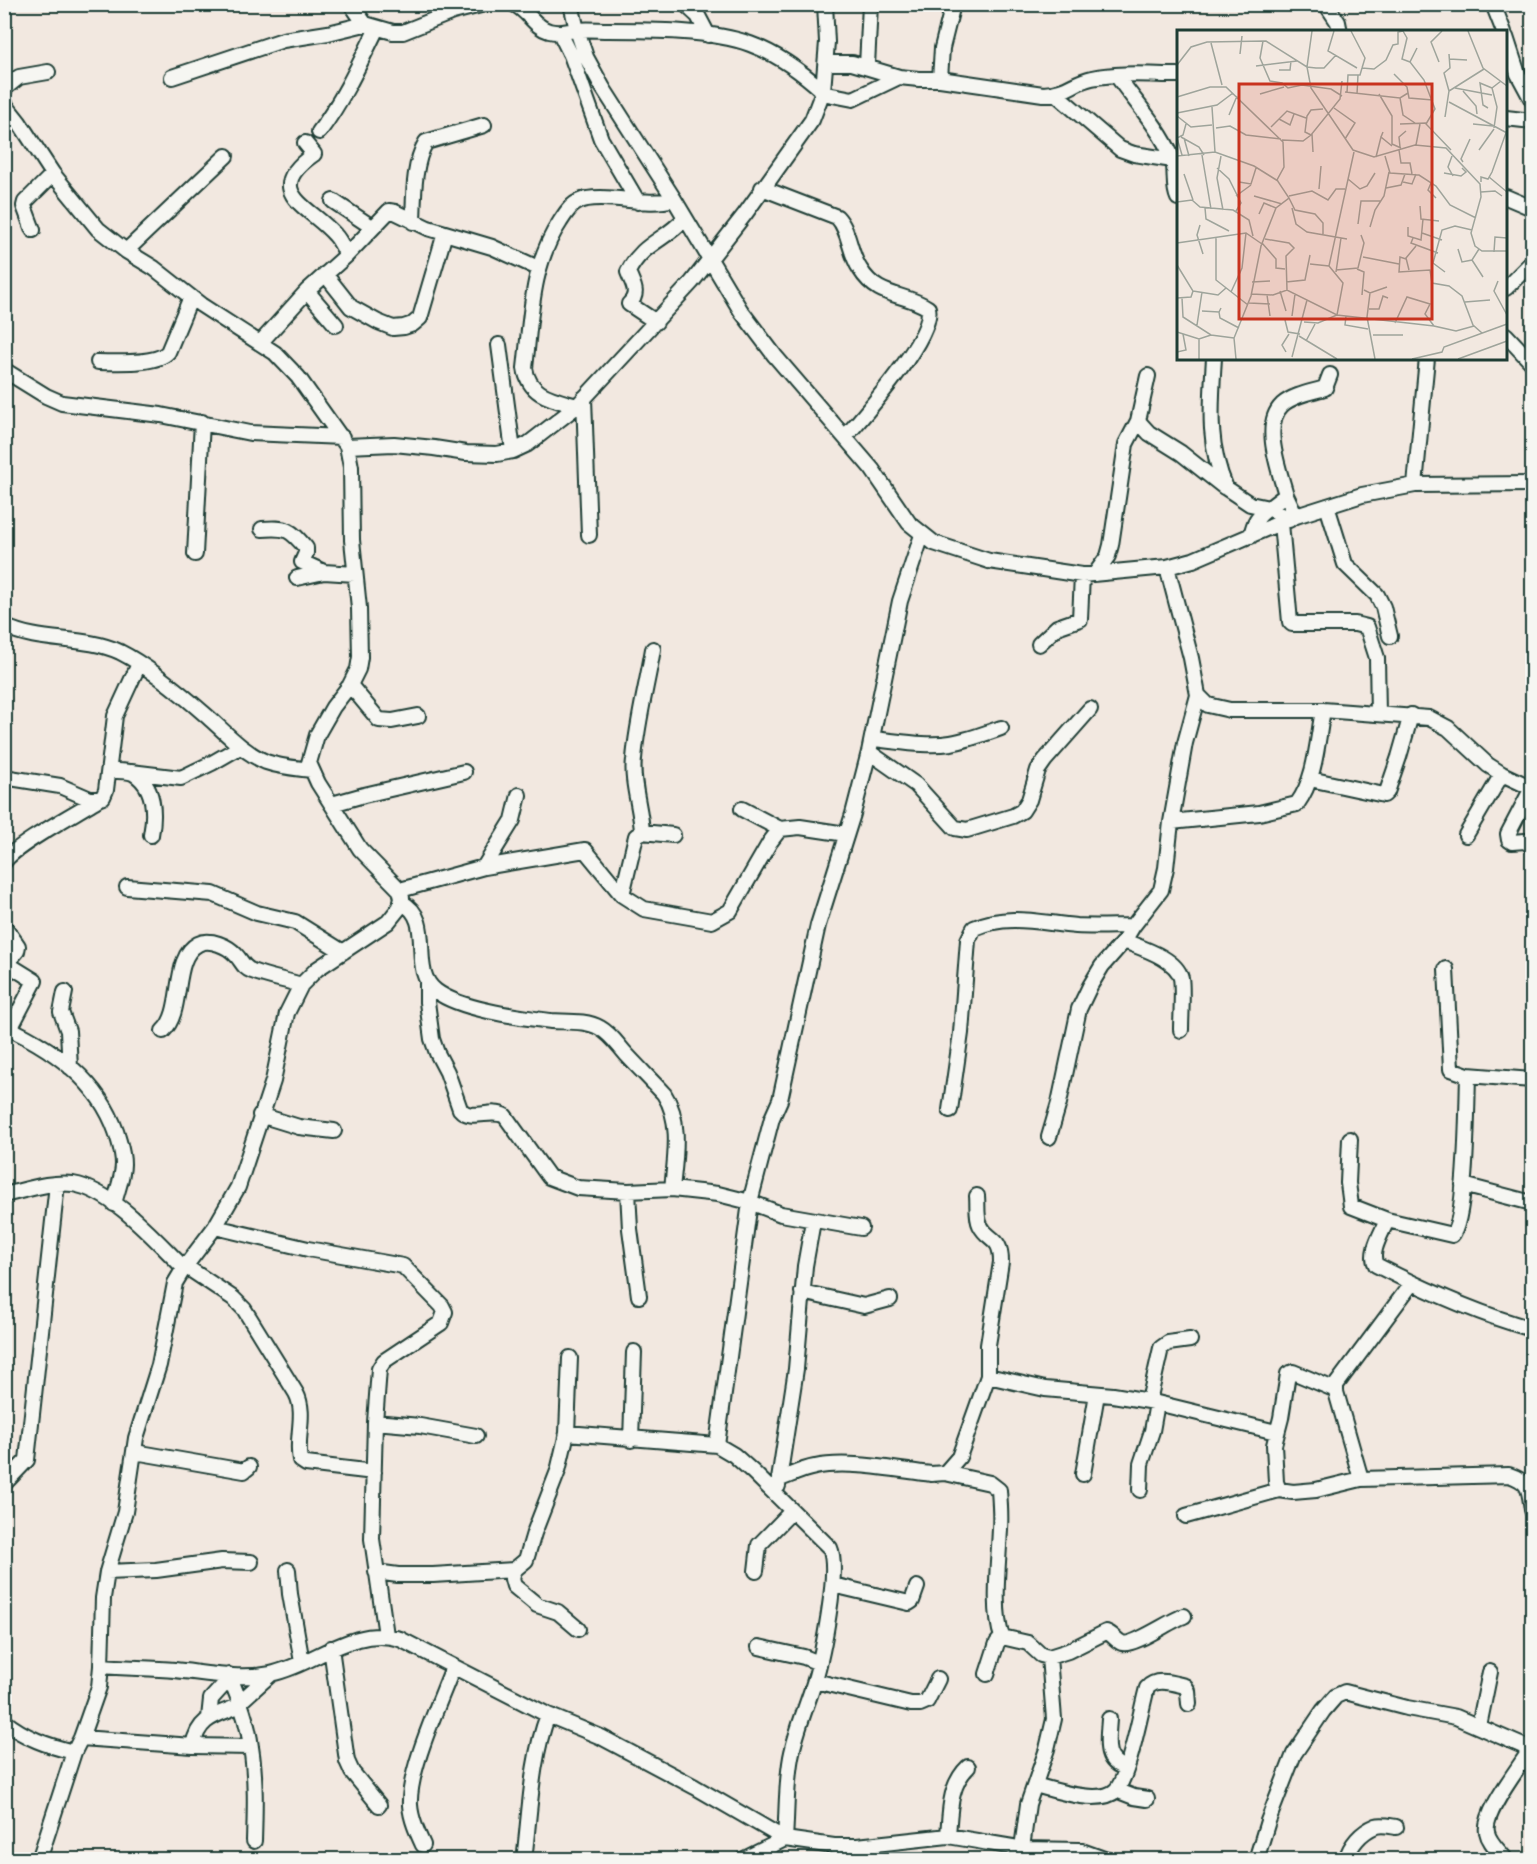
<svg xmlns="http://www.w3.org/2000/svg" width="1537" height="1864" font-family="Kalam,sans-serif">
  <rect width="100%" height="100%" fill="#f2e8e0"/>
  <filter id="ink" filterUnits="userSpaceOnUse"><feTurbulence type="fractalNoise" baseFrequency=".0167" numOctaves="2"/><feDisplacementMap in="SourceGraphic" scale="12" xChannelSelector="R" yChannelSelector="G"/><feConvolveMatrix kernelMatrix="1 2 1 2 8 2 1 2 1" color-interpolation-filters="sRGB"/></filter>
  <g filter="url(#ink)">
    <g fill="none" stroke-linecap="round" stroke-linejoin="round">
      <defs>
        <path id="minor" d="M351,4L365,24L393,32H403L453,12L485,4
          M513,4C528,10 534,27 549,31C559,34 566,31 576,30C587,29 598,30 608,30C648,30 713,30 750,44C778,54 801,71 823,91
          M571,4L577,30L586,57L603,88L674,199L741,311L775,356L872,469L909,523L934,543L989,561L1082,575L1167,567L1193,560L1296,516L1362,495L1415,485L1532,484
          M685,4L698,16L708,35
          M1326,4L1338,22L1340,32
          M1493,4L1504,32
          M560,33L571,55L601,139L638,202
          M1506,37L1518,74L1532,100
          M826,63H852L899,77L919,79H940L1043,94C1067,93 1073,82 1092,78C1120,72 1151,75 1178,75
          M867,66L870,4
          M1117,76C1135,102 1159,127 1172,157C1177,170 1172,186 1178,198
          M172,77L283,40L328,33L365,24
          M940,79L942,48L953,4
          M4,89L19,77L48,72
          M822,93L853,99L899,77
          M1056,94L1120,149L1134,154L1173,160
          M4,103L19,122L53,174L98,229L126,251L154,268L201,305L275,353L298,377L347,446L351,467L352,540L359,608L360,657L358,669L350,685L333,707L317,735L309,763L318,783L360,849L400,890L402,898L400,907L388,922L317,969L301,985L287,1013L273,1081L238,1187L215,1227L184,1268L175,1283L159,1365L136,1438L125,1512L107,1572L103,1598L101,1666L99,1687L81,1738L74,1752L39,1860
          M1506,118L1532,121
          M319,132C343,100 360,63 377,28
          M305,143L314,154C260,192 310,206 335,235C340,240 343,248 347,255
          M762,188L837,217C850,231 849,253 860,269C878,299 904,292 928,308C936,334 864,415 846,436
          M1506,197L1532,208
          M333,201L372,227
          M413,222C414,197 413,164 426,142L484,125
          M33,230L24,206L25,202L53,174
          M126,251L226,156
          M325,274L351,307L378,322L393,328L404,327L413,324L420,318L445,233
          M1506,288L1532,262
          M307,291L336,325
          M656,322L629,304C640,293 633,285 628,272C643,242 665,241 685,218
          M1506,335L1532,363
          M260,343L307,291L347,255L389,211L395,212L428,228L492,247L538,268
          M499,345L513,451
          M1214,358C1211,406 1207,444 1226,488L1250,504L1269,508L1286,495L1296,516
          M98,362C116,362 156,365 168,352L191,297
          M4,370L46,396L62,403L161,415L250,433L342,437
          M1148,376L1138,421L1149,433L1181,453L1224,487
          M584,398L589,535
          M577,406C553,399 529,396 525,368C531,318 531,265 560,222C567,211 573,201 587,199C615,194 645,207 674,199
          M347,446L394,444L434,448L466,453L497,454L513,451L528,444L577,406L692,282L745,214L812,120L823,91L827,42L825,4
          M1415,485L1427,358
          M1286,495C1280,472 1261,425 1282,405C1293,395 1312,392 1325,388L1330,375
          M1327,506L1345,564L1377,595L1383,607L1390,636
          M1281,523L1290,622L1292,624H1355L1367,627L1377,658L1378,714
          M262,529C287,527 290,529 306,548V553L302,562L324,572
          M1251,536C1254,522 1257,516 1269,508L1289,520
          M195,554L202,422
          M1167,567L1191,658L1198,695L1208,705L1230,710H1323L1429,718L1448,728L1488,765L1502,774L1532,788
          M1095,574L1108,556L1111,545L1126,444L1138,421
          M297,578L324,572L355,574
          M4,626C41,644 83,635 120,652C150,667 183,695 208,717C226,733 243,752 266,762C280,767 295,768 311,770
          M1039,644L1057,627L1080,619L1082,575
          M350,685L379,720L392,721L418,716
          M872,739C897,741 926,747 951,743C968,740 984,734 1001,728
          M869,752L916,785L955,828L967,830L1013,816L1022,811L1029,800L1038,770L1045,760L1090,709
          M109,771C116,771 126,770 133,773C155,786 155,814 151,835
          M131,772L181,778L212,763L240,747
          M4,777L60,786L90,799H98L103,797L106,790L115,716L139,664
          M1310,779L1384,795L1387,792L1399,757L1411,715
          M1532,788L1508,834L1509,840L1512,842L1525,841L1532,846
          M332,804L364,795L464,772
          M742,809L780,829
          M1171,822L1259,813L1297,804C1316,778 1317,742 1323,710
          M642,832C641,808 631,783 634,759C637,722 647,685 653,649
          M1466,835L1502,774
          M4,862C15,845 78,812 98,799
          M484,867L513,820L519,795
          M127,887L213,894L257,913L295,922L343,952
          M400,890L484,867L585,850L622,895L644,909L712,921L730,911L770,842L780,829L800,827L846,834
          M622,895L636,836L642,832L673,835
          M401,902C437,920 407,969 436,991C461,1010 520,1017 551,1021C566,1022 587,1020 600,1028C611,1034 618,1045 626,1054C638,1067 651,1080 664,1094C682,1121 675,1158 672,1189
          M4,926L18,946L17,951L4,966
          M1124,941C1141,948 1176,958 1181,978C1183,988 1181,1018 1181,1030
          M6,963L35,981L10,1029
          M1446,969L1451,1069L1468,1075L1532,1080
          M427,980V1002L432,1039L437,1053L447,1072L460,1109C471,1122 491,1108 505,1116L549,1177L578,1188L628,1191L672,1189L718,1194L750,1202L781,1214L861,1228
          M65,992L61,1012L68,1031L70,1067
          M4,1026C55,1049 104,1085 119,1141C121,1148 123,1156 123,1164C123,1177 117,1191 114,1204
          M163,1031C185,1011 171,958 198,944C210,938 228,946 236,955C242,961 243,968 252,971C267,977 285,980 301,985
          M950,1110L961,1033L968,940L974,928C1008,913 1041,923 1076,926C1095,927 1114,926 1133,926
          M260,1115L299,1127L334,1131
          M1049,1137L1059,1103L1079,1009L1090,986L1102,966L1124,941L1133,926L1161,890L1166,868L1171,822L1185,743L1198,695
          M1350,1139L1348,1183L1351,1206L1387,1220L1452,1235C1467,1220 1467,1102 1468,1075
          M1463,1185L1532,1203
          M628,1191L630,1229L639,1296
          M4,1195C26,1190 51,1181 73,1184C114,1191 155,1240 184,1268
          M1387,1220C1382,1233 1369,1252 1376,1265C1427,1291 1478,1314 1532,1329
          M215,1227L308,1249L403,1266L442,1306L445,1312L441,1323L384,1361L379,1369L375,1422L372,1539L386,1635
          M185,1266L233,1298L244,1309L296,1393C307,1414 295,1438 300,1460L306,1464L374,1472
          M802,1292L864,1306L890,1299
          M988,1376L1045,1389L1113,1395L1149,1401L1276,1432
          M1336,1390L1293,1372L1288,1374L1281,1418L1274,1445L1276,1482L1279,1490L1293,1492L1316,1490L1361,1479L1509,1475C1530,1482 1529,1489 1532,1510
          M1149,1401L1161,1348L1168,1343L1190,1340
          M375,1422L420,1426L476,1436
          M567,1433L717,1445L734,1455L753,1472L830,1548C840,1570 822,1657 814,1683C806,1708 796,1731 791,1757C786,1784 787,1812 785,1839L742,1860
          M631,1440L634,1352
          M717,1445L750,1202L772,1118L780,1100L818,925L853,814L869,752L900,601L922,535
          M135,1452L244,1471L249,1467
          M945,1473L990,1483L999,1490C1000,1503 1001,1516 1000,1528C999,1559 992,1609 1002,1637
          M1083,1474L1097,1394
          M780,1479C791,1475 803,1469 815,1467C848,1460 897,1470 931,1474L945,1473L959,1457L988,1376V1345L1001,1262C1001,1235 988,1242 980,1225C976,1217 978,1205 977,1196
          M1361,1479L1336,1392V1385L1412,1283
          M4,1484L27,1460L57,1184
          M778,1486L796,1369L805,1266L813,1221
          M1140,1490L1141,1464L1152,1431L1157,1403
          M1186,1516L1279,1490
          M288,1570L290,1594L302,1662
          M514,1570L512,1579L514,1586L537,1605L558,1612L578,1629
          M756,1571L759,1545L792,1511
          M107,1572L156,1570L222,1561L251,1562
          M376,1572L398,1575H433L514,1570L526,1560L534,1533L558,1471L567,1433L570,1358
          M833,1585L909,1603L912,1601L917,1587
          M1002,1637L1028,1643L1041,1655L1049,1657L1068,1651L1106,1632C1113,1634 1116,1641 1122,1643C1133,1647 1171,1620 1184,1616
          M759,1647L804,1657L819,1663
          M331,1648L347,1761L352,1772L379,1805
          M101,1666C126,1668 150,1668 175,1670C205,1673 239,1680 270,1674C314,1665 353,1625 400,1639L548,1715L601,1737L695,1787L785,1839L834,1846H857L948,1836L1025,1849L1079,1850L1107,1860
          M987,1674L997,1643L1002,1637
          M229,1675C239,1699 248,1722 251,1747C256,1778 255,1810 254,1841
          M815,1681L911,1704H920L927,1701L938,1679
          M240,1702L271,1674
          M209,1718L211,1699L230,1678
          M1109,1719C1108,1739 1102,1762 1126,1768
          M4,1721C25,1738 48,1746 74,1752
          M1479,1726L1490,1672
          M81,1738L193,1746L251,1747
          M193,1746C198,1717 217,1715 241,1705
          M1035,1785C1053,1790 1101,1806 1116,1790C1129,1777 1141,1709 1147,1688C1156,1677 1172,1683 1185,1686L1188,1691L1189,1704
          M1116,1790L1134,1797L1147,1799
          M948,1836C950,1812 949,1785 968,1767
          M423,1845C417,1832 411,1819 410,1805C408,1770 440,1702 453,1667
          M1022,1848L1028,1804L1047,1749L1054,1719L1049,1657
          M524,1860C530,1813 531,1759 548,1715
          M1256,1860L1268,1821L1294,1754L1323,1711L1336,1696L1345,1692L1407,1708L1456,1717L1523,1746L1527,1750L1526,1756C1516,1772 1483,1814 1487,1832C1489,1843 1500,1851 1506,1860
          M1346,1860C1350,1845 1361,1832 1376,1826C1382,1824 1390,1826 1396,1827"/>
      </defs>
      <use href="#minor" stroke="#1f3d34" stroke-width="18"/>
      <use href="#minor" stroke="#f6f6f2" stroke-width="14"/>
    </g>
  </g>
  <g transform="translate(1177 30)">
    <rect width="330" height="330" fill="#f2e8e0"/>
    <path fill="none" stroke="#9ea49b" stroke-width="1.5" d="M135,1L130,37L134,58L176,120L197,127L238,115L269,118L303,154L304,167L294,203L298,216L305,221H330M157,1L151,21L180,38M174,1L188,28L185,38M226,1L230,8L225,29L233,32M291,1L306,38L330,56M86,11L83,28L93,51L105,53L111,58L125,55L154,59L165,66M34,13L45,55M240,18L233,32L247,50L258,79L249,94L274,120M63,24L65,6M272,29L290,30M262,32L254,12L265,1M0,35L14,17L30,12L89,11L130,37L139,38H147L159,25M79,36L120,31M102,40H113L114,31M217,44L230,57L232,68L256,70M278,58L315,65M272,61L267,43L273,38L272,24M286,61L299,76L300,84M168,62L223,68L231,63M170,63L171,45H183L185,38L197,39L209,30L216,15L221,14V2L226,1M83,64L107,57M180,64L181,45M202,64L215,86V114L224,118M0,67L33,57H49L106,112L107,137L100,150L112,168L99,178L84,216L74,266L57,308L59,329M223,68L226,85L238,93M272,72L330,103M35,77L38,122M157,78L178,93L168,109M311,78L306,75L303,53L315,58M0,83L40,75L56,63M52,85L60,66M0,86L14,97L35,95M268,87L272,61L307,39M102,89L113,95L117,84M223,94L249,93M296,94L316,96M94,97L110,81L129,88M39,98L53,96L69,105L104,109M317,98L320,77L315,58L324,51M206,102L204,107L215,116M135,104L136,122M134,105L128,102L130,86L134,80L146,79M4,107L22,117L27,125M7,108L12,126M105,110L126,111L134,105L163,69L165,51M239,115L243,94M223,117L222,107L229,101M222,120L224,133H233L235,144M302,120L317,99M5,125L0,108L6,105L9,94M25,125L34,179M0,126L38,122L77,136L101,151M44,126L40,148L46,180M208,126L213,143L242,145L259,156L273,175L299,188M275,126L271,137L276,146M199,127L204,107M286,132L284,129L293,109M40,138L52,149L64,173L59,181M267,143L284,146L289,142L285,138M7,144L16,170M312,147L330,162M171,149L183,159L190,156L198,143M62,152L74,154L79,138M226,152L235,154L239,144M304,152V147L311,149L315,142L330,100M254,153L251,160L259,168M209,158L224,155L228,144M142,159L144,136M304,162L318,161L325,166M59,166L74,155M77,166L105,174M112,166L135,161L151,170L159,159H168M112,168L118,180L138,184L146,193V204M0,172L15,170L23,177L56,180L72,190L76,206M243,176L244,189L262,191M28,178L29,189L52,201M115,178L119,194L130,202L170,209M82,184L87,173L99,178M181,194L184,171H204M23,195L20,205L26,224M193,197L198,180L207,166L212,142M231,197V206L244,210L246,189M245,203L265,210M39,207V250L71,275M236,208L234,213L261,223M88,209L112,213L117,218L109,226L110,260M0,213L69,203L85,214M85,213L99,229V238L108,239M281,219L285,232L295,230L302,219M317,222L318,207L330,208M186,227L222,234M229,229L223,227L222,242L253,240L255,253L272,256L285,266L296,295L305,303M295,230L306,247M0,235L16,261L14,267L0,268M152,236L177,122M180,239L187,242L185,265M159,240L181,238L187,213L184,205M232,240L229,228L239,216M159,242L164,208M268,242L256,233L265,200L278,196L295,200M321,251L317,261L330,285M75,252L93,251M109,252L128,250L133,225M187,260L193,263L210,257M16,261L41,265L49,258M103,261L109,281M54,262L65,238L69,203M74,264L96,265L110,260L160,285L257,296M90,265L93,286M5,268L6,287L34,305L57,308M288,272L313,270M72,273L93,274M192,279H202L206,266L211,268M25,281L42,282L44,278M42,282L43,288L62,298M115,286L118,264M169,286L168,295L191,299M190,287L198,329M190,287L193,263M108,290L111,302L123,304M127,292L141,293L160,285L166,253L152,236L133,234M218,293L230,267L253,274L248,284L257,296L279,301L297,296M20,295L25,262M0,302L22,309L34,305M196,305H226M122,306L160,329M129,311L138,294M0,322L9,320L6,304M109,322L105,315L112,304M115,327L130,270M22,329V309M235,329L265,322L267,317L330,294M281,329L330,311"/>
    <path fill="#c8321e" fill-opacity="0.15" stroke="#c8321e" stroke-width="3" d="M62,54H255V289H62Z"/>
    <rect width="330" height="330" fill="none" stroke="#1f3d34" stroke-width="3"/>
  </g>
  <rect width="1537" height="1864" fill="none" stroke="#f6f6f2" stroke-width="24"/>
  <rect x="12" y="12" width="1513" height="1840" fill="none" stroke="#1f3d34" stroke-width="2" filter="url(#ink)"/>
</svg>
